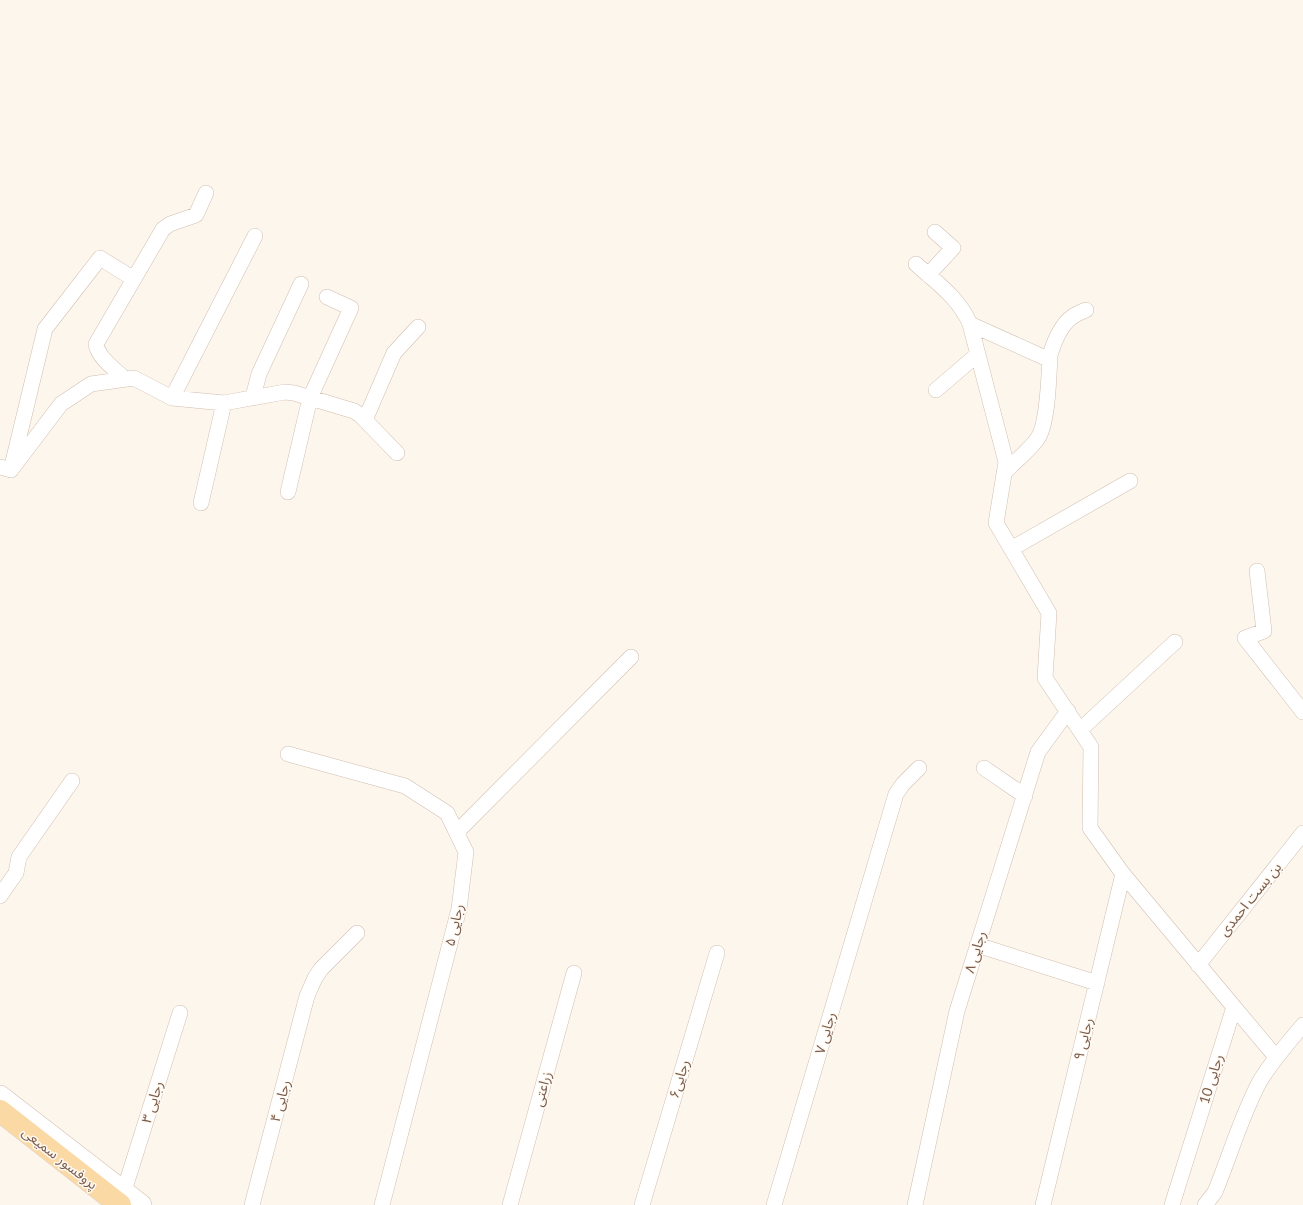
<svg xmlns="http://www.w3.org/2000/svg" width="1303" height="1205" font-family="Lato,'Noto Sans Arabic',sans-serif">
  <rect width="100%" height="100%" fill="#fdf6ec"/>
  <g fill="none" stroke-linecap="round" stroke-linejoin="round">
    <defs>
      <path id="street" d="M916,264C937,283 959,298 970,324L1006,462L996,523L1049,613L1045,678L1091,747L1090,828L1123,874L1234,1007L1172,1205
        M928,275L953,248L935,232
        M970,324L1050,360
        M125,379C116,370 98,358 96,344L163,229L170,224L196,215L206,193
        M936,390L978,354
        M253,397L259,374L301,284
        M172,398L255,236
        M365,420L394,353L418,327
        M0,467L11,470L61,404L91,384L134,378L172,398L224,403
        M11,470L45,329L100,258L134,279
        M1004,473C1014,462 1030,450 1038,438C1048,423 1049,375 1050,355C1054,342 1061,325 1072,317C1076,314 1081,312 1086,310
        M288,492L310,398L351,308L327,297
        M201,503L224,403L285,392L294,393L354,411L360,415L397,453
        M1011,549L1130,481
        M1257,571L1264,631L1245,638L1303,712
        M1080,730L1175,642
        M288,754L405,786L447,813L466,852L459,909L382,1205
        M984,768L1025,796
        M457,832L631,657
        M0,896L16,873L19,857L72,781
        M977,945L1097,983
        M1198,965L1303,833
        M1234,1007L1276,1057
        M124,1191L180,1013
        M252,1205L307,996L315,978L321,969L357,933
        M510,1205L574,973
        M642,1205L717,953
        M774,1205L896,794L903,784L919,768
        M915,1205L957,1011L1038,752L1068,711
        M1043,1205L1123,874
        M1205,1205L1215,1192C1230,1156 1241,1116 1260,1081C1272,1061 1288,1043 1303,1025"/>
      <path id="secondary" d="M0,1096L141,1205"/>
      <path id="primary" d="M0,1111L120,1205"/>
    </defs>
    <use href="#street" stroke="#d1beb0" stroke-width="16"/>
    <use href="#secondary" stroke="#d6c0b0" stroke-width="22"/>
    <use href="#primary" stroke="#dad1cd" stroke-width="23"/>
    <use href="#street" stroke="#fff" stroke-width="15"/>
    <use href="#secondary" stroke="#fff" stroke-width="21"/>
    <use href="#primary" stroke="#fbd9a5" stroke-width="22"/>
  </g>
  <g text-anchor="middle" stroke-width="3" stroke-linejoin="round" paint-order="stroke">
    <g font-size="14" fill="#7a5c4d" stroke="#fffaf3">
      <text transform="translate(1250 899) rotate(-51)" y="5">بن بست احمدی</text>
      <text transform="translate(454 925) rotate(-77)" y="5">رجایی ۵</text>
      <text transform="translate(975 952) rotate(-73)" y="5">رجایی ۸</text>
      <text transform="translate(825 1033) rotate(-74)" y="5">رجایی ۷</text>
      <text transform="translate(1083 1039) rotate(-76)" y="5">رجایی ۹</text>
      <text transform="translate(679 1079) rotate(-73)" y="5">رجایی۶</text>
      <text transform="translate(1211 1079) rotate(-73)" y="5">رجایی 10</text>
      <text transform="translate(542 1089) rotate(-75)" y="5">زراعتی</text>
      <text transform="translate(280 1101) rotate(-75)" y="5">رجایی ۴</text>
      <text transform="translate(152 1102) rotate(-73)" y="5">رجایی ۳</text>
      <text transform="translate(60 1158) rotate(38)" y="5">پروفسور سمیعی</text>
    </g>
  </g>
</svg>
